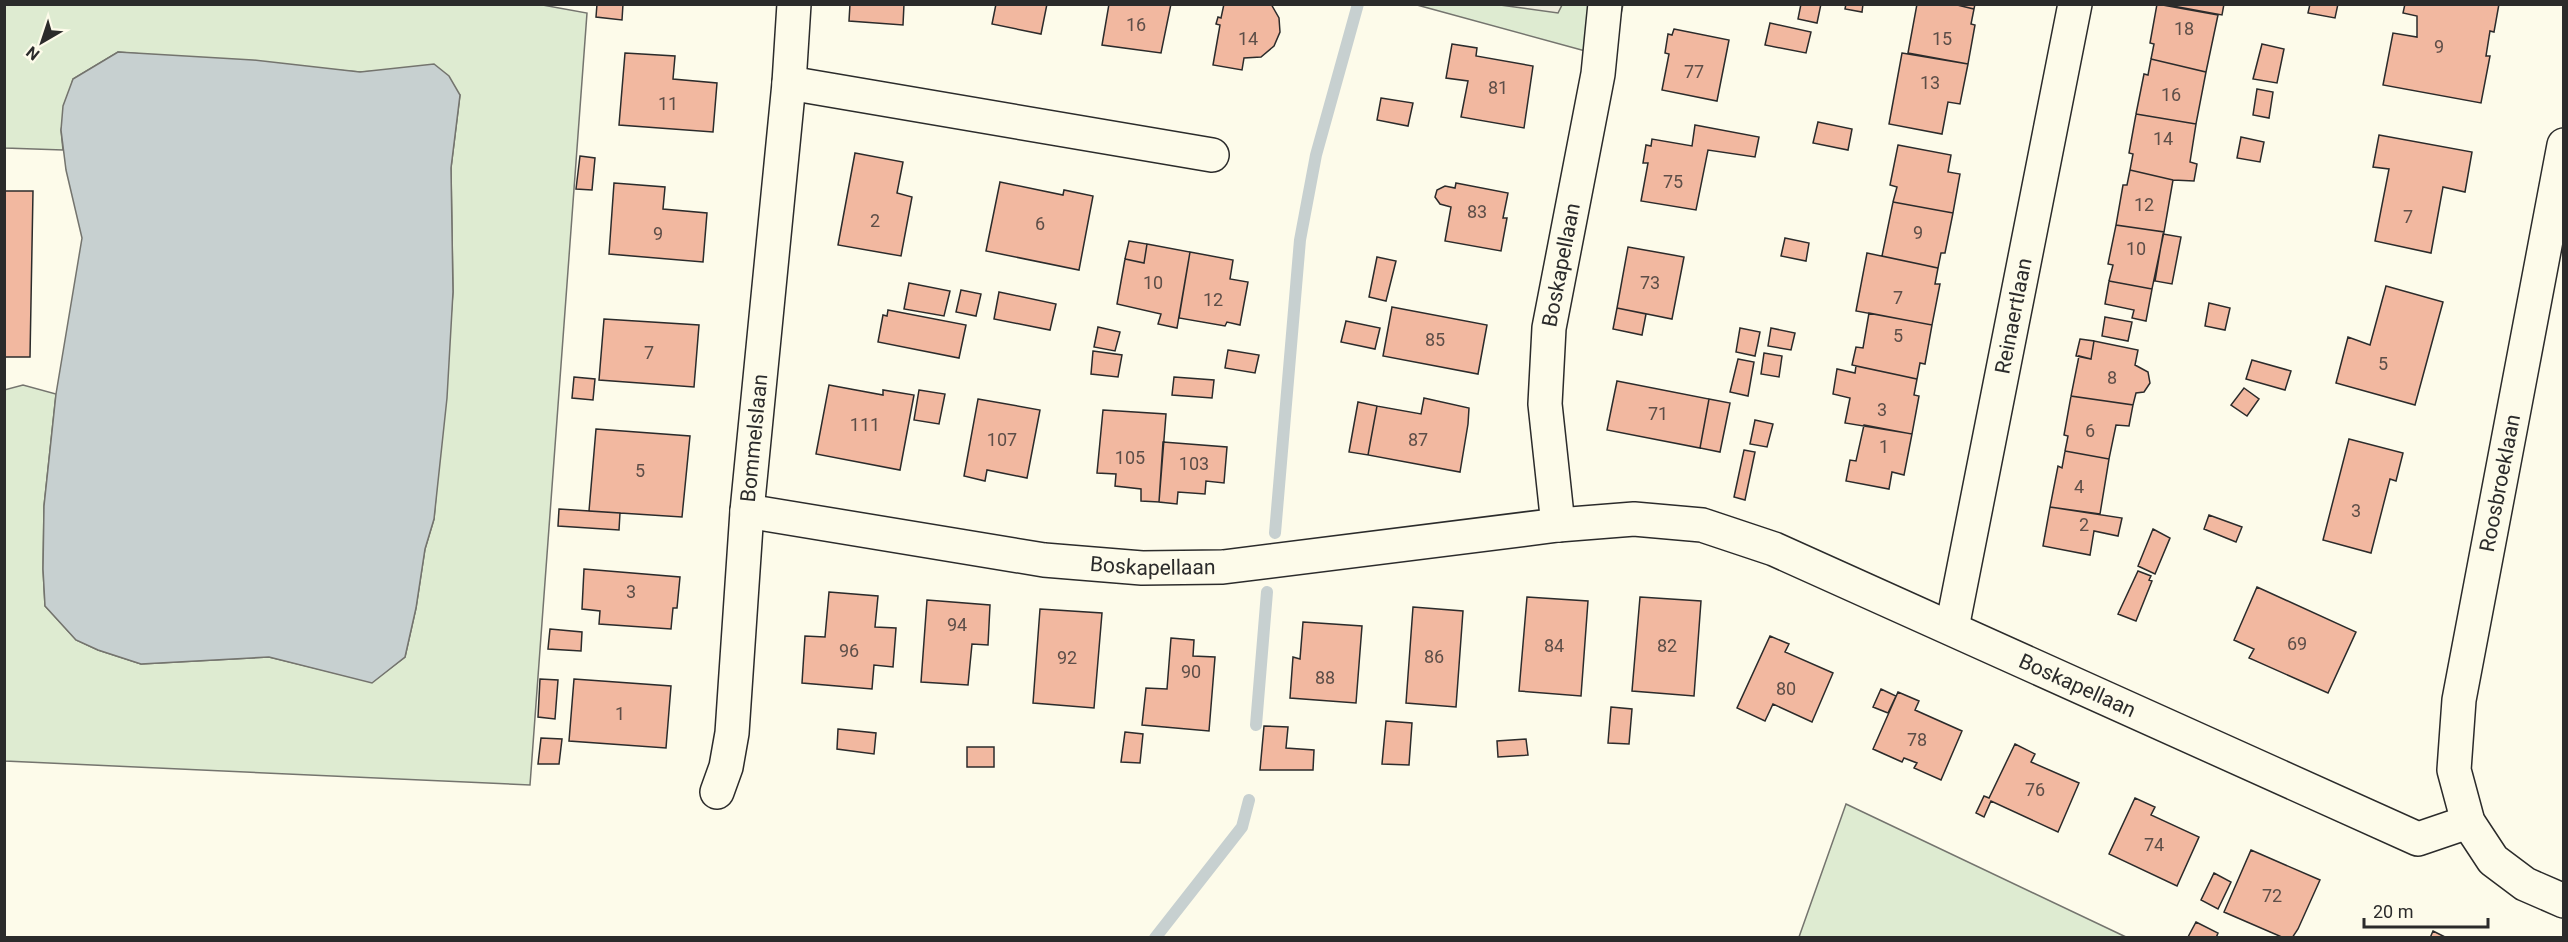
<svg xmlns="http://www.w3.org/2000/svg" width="2568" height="942" font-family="Roboto,sans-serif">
  <rect width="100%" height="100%" fill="#fdfbea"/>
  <path fill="#deebd1" stroke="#74746e" stroke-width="1.5" d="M537,4L587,13L530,785L5,761L4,390L23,385L56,394L44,506L43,569L45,606L76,640L98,650L141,664L269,657L372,682L405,657L416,608L425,549L434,519L453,292L451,168L460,95L395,70L360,72L118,52L73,79L61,130L63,150L5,148V5Z
    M1417,5H1623L1611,58Z
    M1846,804L2126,937H1799Z"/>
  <path fill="#eceadb" stroke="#74746e" stroke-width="1.5" d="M1500,5L1562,4V5L1558,13Z"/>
  <path fill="#c7d0d0" stroke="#74746e" stroke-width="1.5" d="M118,52L253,60L360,72L434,64L449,76L460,95L451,168L453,292L447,398L434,519L425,549L416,608L405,657L372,683L269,657L141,664L98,650L76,640L45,606L43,569L44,506L56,394L82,238L66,170L61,130L63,106L73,79Z"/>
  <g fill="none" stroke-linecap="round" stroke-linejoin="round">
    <path stroke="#c7d0d0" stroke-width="12" d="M1275,533L1300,240L1316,155L1358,4
      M1256,725L1267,592
      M1155,938L1242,827L1249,800"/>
  </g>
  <path fill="#f2b8a0" stroke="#2b2b2b" stroke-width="1.5" d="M597,4H623L622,20L596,17Z
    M850,4H904L903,25L849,21Z
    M996,4H1047L1041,34L992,24Z
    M1109,4H1171L1161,53L1102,45Z
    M1224,4H1271L1279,18L1280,32L1274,46L1261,57L1244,58L1242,70L1213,65L1220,25L1216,24L1218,17L1221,18Z
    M1801,4H1821L1817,23L1798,19Z
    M1846,4H1863L1862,12L1845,9Z
    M1917,4H1953L1974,9L1971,24L1975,25L1968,64L1908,53Z
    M1953,4H1975L1974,9Z
    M2157,4L2218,15L2206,72L2151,59L2154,44L2150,43Z
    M2162,4H2224L2222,15Z
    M2310,4H2338L2335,18L2308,13Z
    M2405,4H2499L2494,32L2490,31L2486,56H2490L2481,103L2383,85L2393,33L2417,37V16L2403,13Z
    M1770,23L1811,32L1806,53L1765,45Z
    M1674,29L1729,40L1717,101L1662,90L1669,54L1665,53L1668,34L1672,35Z
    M1452,44L1477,48L1476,56L1533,66L1524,128L1461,117L1468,81L1446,78Z
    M2262,44L2284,49L2277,83L2253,79Z
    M625,53L675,56L673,79L717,83L713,132L619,125Z
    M1902,53L1968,64L1960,104L1948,102L1942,134L1889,124Z
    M2151,59L2206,72L2196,124L2136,114L2144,74L2148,75Z
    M2257,89L2273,92L2269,118L2253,115Z
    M1381,98L1413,103L1408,126L1377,120Z
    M2136,114L2196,124L2190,162L2197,164L2194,181L2173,180L2130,170L2133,154L2129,153Z
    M1818,122L1852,129L1848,150L1813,143Z
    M1695,125L1759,137L1755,157L1708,150L1696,210L1641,201L1648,163H1643L1646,145L1651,146L1652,139L1692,146Z
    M2379,135L2472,152L2465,192L2443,187L2431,253L2375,241L2389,169L2373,167Z
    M2241,137L2264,142L2260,162L2237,158Z
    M1898,145L1951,155L1948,172L1960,174L1953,213L1893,202L1897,187L1890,185Z
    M855,153L903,162L897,193L912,197L901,256L838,245Z
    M580,156L595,158L592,190L576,189Z
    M2130,170L2173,180L2164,232L2116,225L2123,185H2127Z
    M1000,182L1063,195L1064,190L1093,196L1079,270L986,251Z
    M614,183L665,187L663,209L707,213L703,262L609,254Z
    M1456,183L1508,193L1503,218H1507L1501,251L1445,241L1451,207L1440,204L1435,197L1437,190L1445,186L1455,188Z
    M4,191H33L30,357H4Z
    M1893,202L1953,213L1945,253H1941L1938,268L1882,256Z
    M2116,225L2164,232L2152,289L2109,281L2113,265L2108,264Z
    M2163,234L2181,237L2172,284L2155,281Z
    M1785,238L1809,243L1806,261L1781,256Z
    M1129,241L1147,244L1144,263L1125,259Z
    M1147,244L1190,252L1177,328L1158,324L1161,314L1117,304L1125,259L1144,263Z
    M1628,247L1684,257L1672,319L1617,308Z
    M1190,252L1233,260L1230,279L1248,282L1240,325L1227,322L1225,326L1179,318Z
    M1867,253L1938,268L1935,284H1940L1932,325L1856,311Z
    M1377,257L1396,261L1386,301L1369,297Z
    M2109,281L2152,289L2146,321L2132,318L2134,310L2105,304Z
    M909,283L950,291L944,316L904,309Z
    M2386,286L2443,302L2415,405L2336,383L2348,337L2370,345Z
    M961,290L981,294L976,316L956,312Z
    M999,292L1056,304L1050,330L994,319Z
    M2209,303L2230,308L2225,330L2205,326Z
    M1392,307L1487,325L1478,374L1383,356Z
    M1617,308L1646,314L1642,335L1613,329Z
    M888,310L966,325L959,358L878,342L883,315L887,316Z
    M1869,313L1932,325L1925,364L1920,363L1917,379L1852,365L1856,347L1863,348Z
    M2105,317L2132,322L2128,341L2102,336Z
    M604,319L699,325L694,387L599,380Z
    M1346,321L1380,328L1375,349L1341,342Z
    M1098,327L1120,332L1115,351L1094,347Z
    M1740,328L1760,332L1755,356L1736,352Z
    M1771,328L1795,333L1791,350L1768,346Z
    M2080,339L2094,341L2091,359L2076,356Z
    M2094,341L2138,350L2135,365L2148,372L2150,383L2144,392L2136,393L2133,405L2071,396L2079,356L2091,359Z
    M1228,350L1259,355L1255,373L1225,368Z
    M1093,351L1122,355L1118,377L1091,374Z
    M1764,353L1782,356L1779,377L1761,374Z
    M1738,359L1754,362L1748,396L1730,392Z
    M2252,360L2291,371L2285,390L2246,379Z
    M1856,366L1917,379L1914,395L1919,396L1912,434L1845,423L1850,398L1833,394L1837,369L1855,373Z
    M574,377L595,379L593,400L572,398Z
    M1174,377L1214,380L1212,398L1172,395Z
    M1617,381L1709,399L1700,448L1607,430Z
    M829,385L883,395V390L914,395L900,470L816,454Z
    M2244,388L2259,399L2247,416L2231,405Z
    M919,390L945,394L939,424L914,420Z
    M2071,396L2133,405L2129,426L2116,425L2109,459L2065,451L2068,436L2064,435Z
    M1424,398L1469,408L1468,424L1460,472L1368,455L1377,406L1421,414Z
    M978,399L1040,410L1027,478L987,470L985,481L964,476Z
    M1709,399L1730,403L1720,452L1700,448Z
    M1358,402L1377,406L1368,455L1349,452Z
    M1103,410L1166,414L1159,502L1141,501V489L1115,486L1116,474L1097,473Z
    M1755,420L1773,424L1767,447L1750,444Z
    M1864,425L1912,434L1904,475L1892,472L1889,489L1846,481L1850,460L1856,461Z
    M596,429L690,436L682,517L589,511Z
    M2349,439L2403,453L2396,481L2390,479L2371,553L2323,540Z
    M1163,442L1227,447L1224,483L1206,481L1205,494L1178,492L1177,504L1159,502Z
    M1744,450L1755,452L1745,500L1734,497Z
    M2065,451L2109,459L2100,514L2050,507L2058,466L2062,468Z
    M2050,507L2122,518L2118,536L2094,531L2090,555L2043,546Z
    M559,509L620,513L619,530L558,526Z
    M2209,515L2242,527L2236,542L2204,529Z
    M2153,529L2170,538L2155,574L2138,566Z
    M584,569L680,577L677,608H673L671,629L599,624L600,611L582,609Z
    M2138,571L2151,576L2149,580L2152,581L2136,621L2118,614Z
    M2257,587L2356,632L2328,693L2249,658L2254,649L2234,640Z
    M829,592L878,596L875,627L896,628L893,667L874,665L872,689L802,683L805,636L825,637Z
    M1527,597L1588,601L1581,696L1519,691Z
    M1640,597L1701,601L1694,696L1632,691Z
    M927,600L990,605L988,645L972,644L968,685L921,682Z
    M1413,607L1463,611L1456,707L1406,703Z
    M1040,609L1102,613L1094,708L1033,703Z
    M1303,622L1362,626L1356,703L1290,698L1293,657L1300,659Z
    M550,629L582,632L581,651L548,649Z
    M1770,636L1789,644L1785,652L1833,673L1812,722L1773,704L1765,721L1737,708Z
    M1171,638L1194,640L1193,656L1215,657L1209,731L1142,725L1146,688L1167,689Z
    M540,679L558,680L555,719L538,717Z
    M574,679L671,686L666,748L569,741Z
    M1881,689L1896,696L1888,713L1873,707Z
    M1898,692L1919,701L1915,710L1962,731L1941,780L1914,768L1917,763L1904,758L1902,762L1873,749Z
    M1611,707L1632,709L1629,744L1608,743Z
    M1386,721L1412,723L1409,765L1382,764Z
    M1264,726L1288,727L1286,748L1314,750L1313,770H1260Z
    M838,729L876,733L874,754L837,749Z
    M1125,732L1143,734L1140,763L1121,762Z
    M541,738L562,739L559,764H538Z
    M1526,739L1528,755L1498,757L1497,741Z
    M2015,744L2035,754L2031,762L2079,783L2058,832L1991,801L1984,817L1976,813L1984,796L1989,798Z
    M967,747H994V767H967Z
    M2135,798L2155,807L2151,815L2199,837L2177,886L2109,854Z
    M2251,850L2320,880L2298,929L2292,938H2284L2224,912Z
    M2214,873L2231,882L2218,909L2201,900Z
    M2196,922L2218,933L2216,938L2188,937Z
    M2433,931L2447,938H2430Z"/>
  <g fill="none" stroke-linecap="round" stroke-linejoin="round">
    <defs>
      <g id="street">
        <path d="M789,83L1212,155"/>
        <path d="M2564,145L2459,700L2454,770L2468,822L2493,860L2525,884L2564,901"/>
        <path id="s1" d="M747,511L1044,560L1142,568L1223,567L1558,525L1634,519L1702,525L1774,549L2418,839L2468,822"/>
        <path id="s2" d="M1558,525L1545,404L1549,328L1598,74L1605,4"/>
        <path id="s3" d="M1952,628L2075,4"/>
        <path id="s4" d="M717,792L726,767L732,733L747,511L789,83L794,4"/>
      </g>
    </defs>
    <use href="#street" stroke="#2b2b2b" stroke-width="36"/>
    <use href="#street" stroke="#fdfbea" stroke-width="33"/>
  </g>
  <g text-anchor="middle" stroke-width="4.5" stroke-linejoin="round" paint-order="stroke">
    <g font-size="18" fill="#5d4e48">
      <text x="1136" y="31">16</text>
      <text x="2184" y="35">18</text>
      <text x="1248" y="45">14</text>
      <text x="1942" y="45">15</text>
      <text x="2439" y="53">9</text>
      <text x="1694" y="78">77</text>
      <text x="1930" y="89">13</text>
      <text x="1498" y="94">81</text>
      <text x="2171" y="101">16</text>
      <text x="668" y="110">11</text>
      <text x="2163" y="145">14</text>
      <text x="1673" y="188">75</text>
      <text x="2144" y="211">12</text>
      <text x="1477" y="218">83</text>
      <text x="2408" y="223">7</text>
      <text x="875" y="227">2</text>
      <text x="1040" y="230">6</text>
      <text x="1918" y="239">9</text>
      <text x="658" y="240">9</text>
      <text x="2136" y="255">10</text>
      <text x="1153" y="289">10</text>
      <text x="1650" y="289">73</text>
      <text x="1898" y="304">7</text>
      <text x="1213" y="306">12</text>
      <text x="1898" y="342">5</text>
      <text x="1435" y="346">85</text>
      <text x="649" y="359">7</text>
      <text x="2383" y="370">5</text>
      <text x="2112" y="384">8</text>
      <text x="1882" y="416">3</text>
      <text x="1658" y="420">71</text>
      <text x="865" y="431">111</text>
      <text x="2090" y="437">6</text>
      <text x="1002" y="446">107</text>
      <text x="1418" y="446">87</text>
      <text x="1884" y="453">1</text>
      <text x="1130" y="464">105</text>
      <text x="1194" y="470">103</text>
      <text x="640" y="477">5</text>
      <text x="2079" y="493">4</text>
      <text x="2356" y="517">3</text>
      <text x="2084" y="531">2</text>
      <text x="631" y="598">3</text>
      <text x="957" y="631">94</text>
      <text x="2297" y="650">69</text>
      <text x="1554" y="652">84</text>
      <text x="1667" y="652">82</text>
      <text x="849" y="657">96</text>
      <text x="1434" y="663">86</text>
      <text x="1067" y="664">92</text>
      <text x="1191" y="678">90</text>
      <text x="1325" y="684">88</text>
      <text x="1786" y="695">80</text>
      <text x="620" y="720">1</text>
      <text x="1917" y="746">78</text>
      <text x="2035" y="796">76</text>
      <text x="2154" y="851">74</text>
      <text x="2272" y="902">72</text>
    </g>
    <g font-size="21" fill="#2b2b2b" stroke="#fdfbea">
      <text dy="7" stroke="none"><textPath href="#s2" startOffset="262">Boskapellaan</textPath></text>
      <text dy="7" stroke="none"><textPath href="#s3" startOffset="318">Reinaertlaan</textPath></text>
      <text dy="7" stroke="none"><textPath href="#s4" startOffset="357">Bommelslaan</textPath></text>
      <text transform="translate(2500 483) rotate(-79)" y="7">Roosbroeklaan</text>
      <text dy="7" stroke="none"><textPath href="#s1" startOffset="410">Boskapellaan</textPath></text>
      <text dy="7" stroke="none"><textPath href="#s1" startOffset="1371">Boskapellaan</textPath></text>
    </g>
  </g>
  <rect width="2568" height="942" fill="none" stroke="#2b2b2b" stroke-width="12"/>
  <g transform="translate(42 42) rotate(219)" stroke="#fdfbea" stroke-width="4.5" paint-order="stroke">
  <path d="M0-4.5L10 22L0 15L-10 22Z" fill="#2b2b2b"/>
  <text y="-9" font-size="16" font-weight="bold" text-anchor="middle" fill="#2b2b2b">N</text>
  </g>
  <path d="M2364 918v9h124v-9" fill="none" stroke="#2b2b2b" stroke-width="3"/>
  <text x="2373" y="918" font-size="18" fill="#2b2b2b" stroke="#fdfbea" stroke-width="4.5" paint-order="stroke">20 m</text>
</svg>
